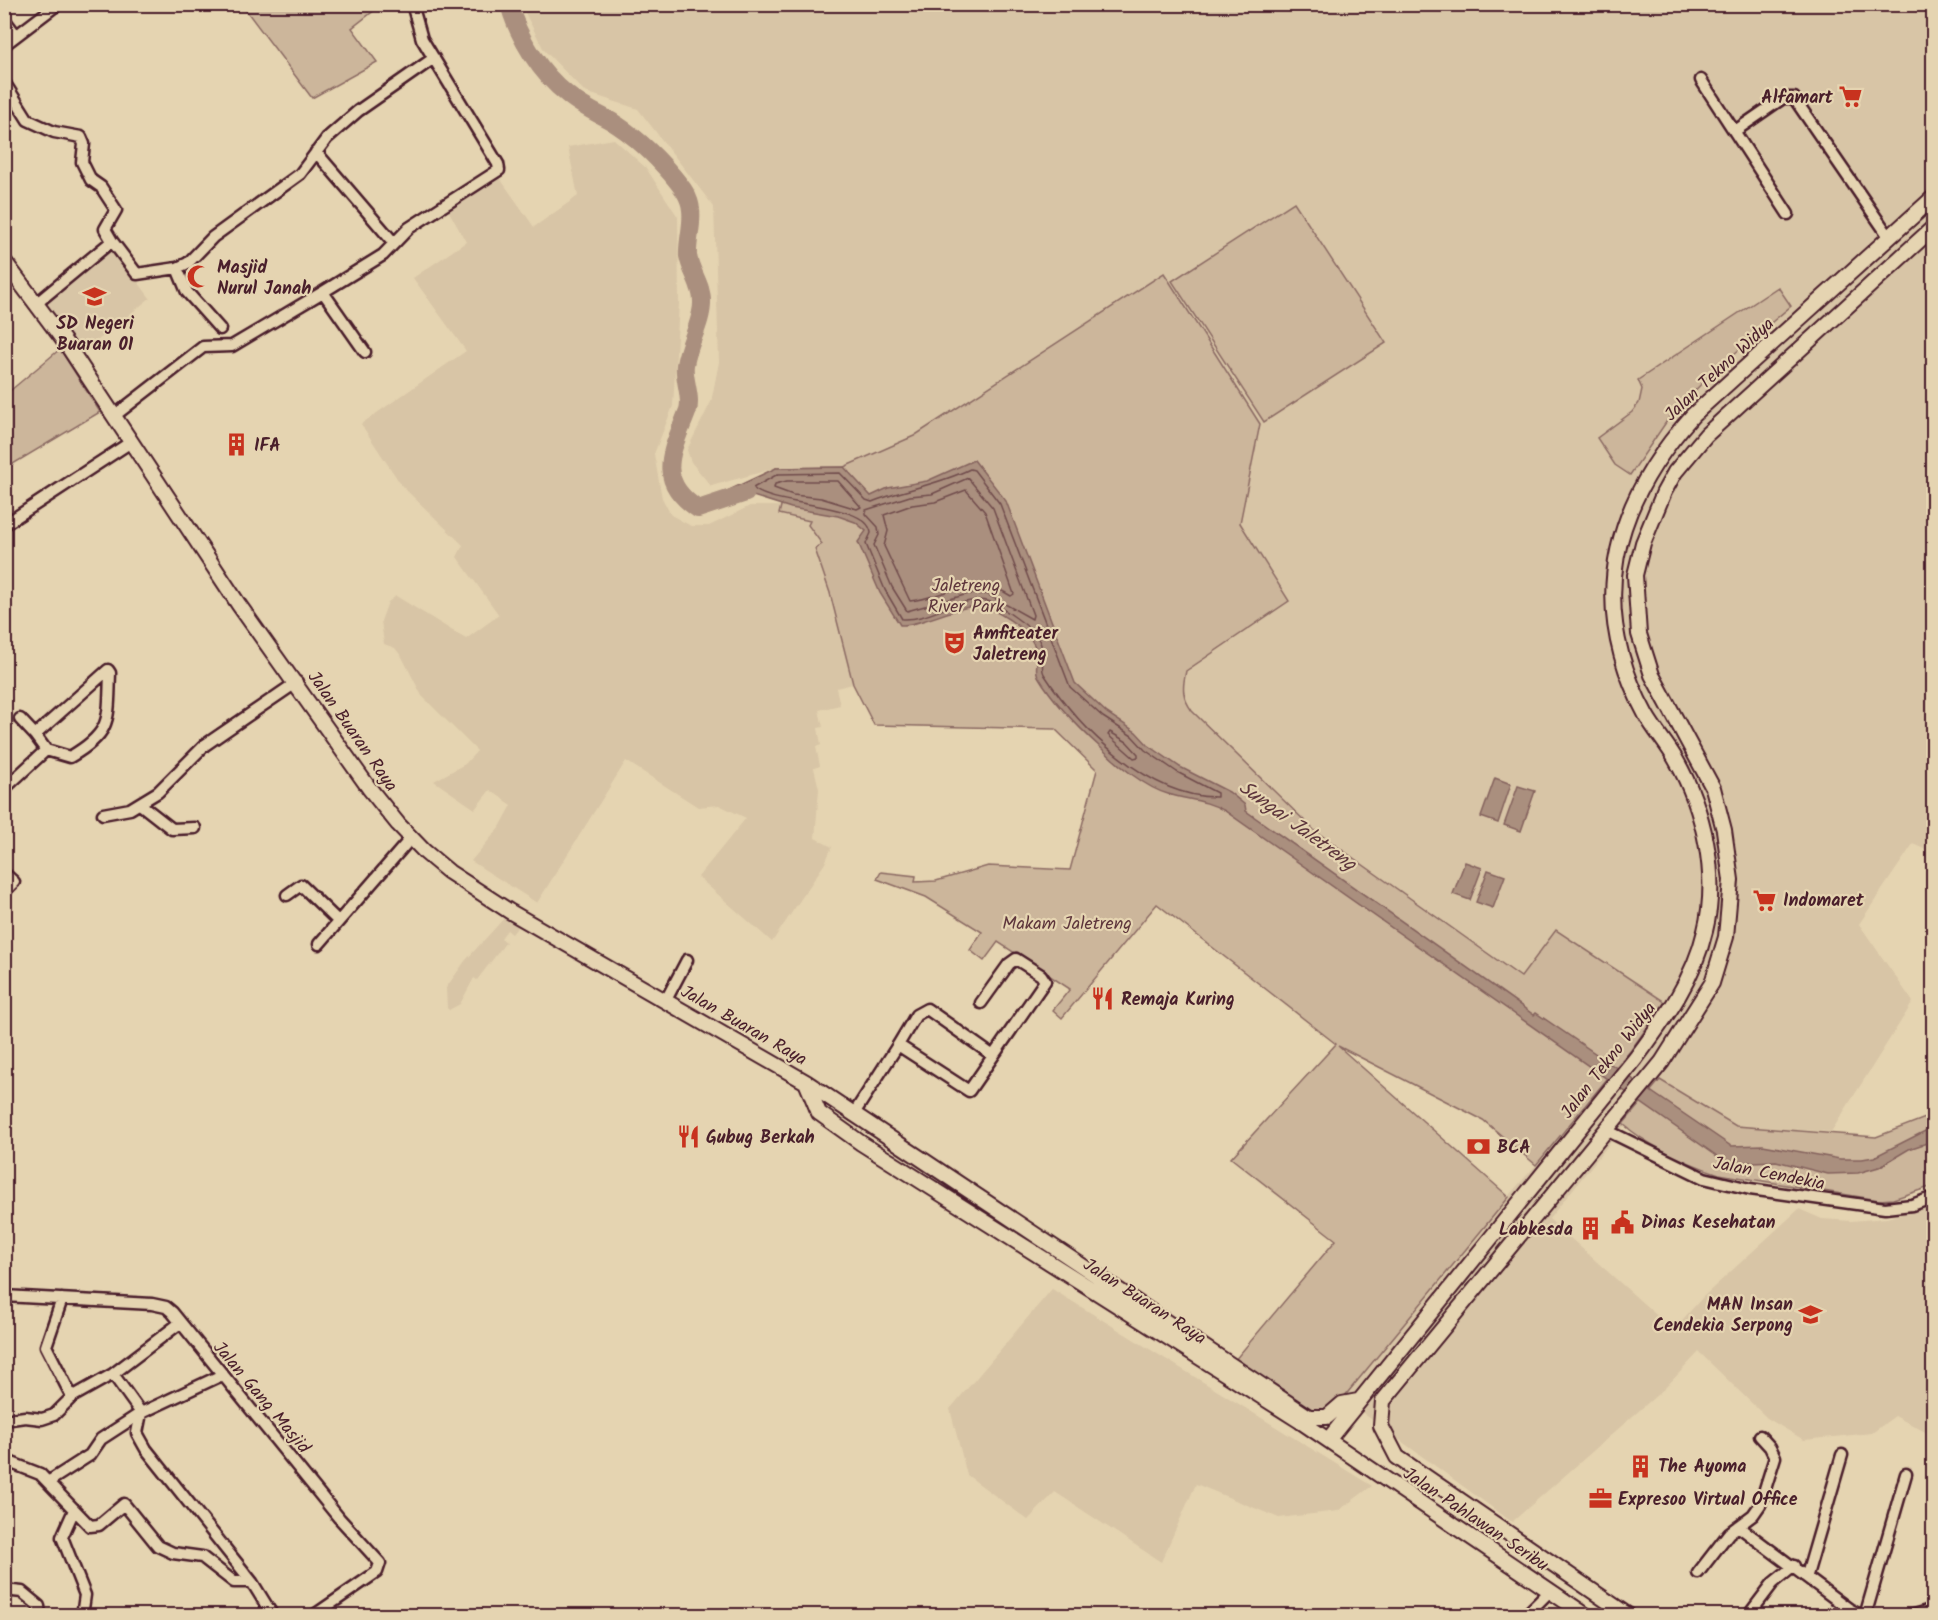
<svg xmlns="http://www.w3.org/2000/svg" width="1938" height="1620" font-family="Kalam,sans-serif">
  <rect width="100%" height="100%" fill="#e5d4b1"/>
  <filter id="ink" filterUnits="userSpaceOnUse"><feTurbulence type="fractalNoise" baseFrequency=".0167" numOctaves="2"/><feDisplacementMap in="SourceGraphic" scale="12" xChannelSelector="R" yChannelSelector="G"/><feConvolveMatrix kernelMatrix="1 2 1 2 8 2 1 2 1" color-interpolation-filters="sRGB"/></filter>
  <g filter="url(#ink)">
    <path fill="#d8c5a6" d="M521,5H1933V853L1913,844L1859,924L1913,1002L1831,1132L1736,1126L1660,1081L1549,1219L1673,1330L1703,1297L1799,1209L1822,1219L1851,1221L1887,1218L1933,1205V1436L1895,1416L1872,1433L1804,1440L1767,1418L1699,1352L1666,1387L1512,1522L1334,1392L1536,1165L1631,1050L1665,1002L1521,978L1314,830L1192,711L1184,701L1183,686L1186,672L1289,601L1240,523L1260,424L1164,273L914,436L844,467L776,468L711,486L691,462L687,450L711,402L719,362L714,207L638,109L585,92L544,50Z
      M614,139L646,168L678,217L679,303L673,406L654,454L662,498L671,515L691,526H709L750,506H781L780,514L810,521L808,525L822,544L815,549L830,593L853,684L836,688L840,705L819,710L823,727L818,728L821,745L816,747L820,766L814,768L819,789L815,838L832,847L825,863L772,942L698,877L746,818L719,805L698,807L626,761L537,903L471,861L500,827L512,805L490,790L475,809L434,781L465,764L477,751L422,696L402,657L395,648L384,644L381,621L388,602L396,596L466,639L499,615L457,557L463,545L402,486L361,424L466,351L413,278L466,242L447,208L499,177L534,227L578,196L568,147Z
      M109,243L150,298L82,353L41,296Z
      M507,915L520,924L512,934L507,930L501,938L506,942L477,980L474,978L460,1004L449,1010L447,1008L446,988L465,961Z
      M1052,1289L1372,1486L1338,1511L1279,1518L1196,1484L1161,1562L1055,1492L1028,1520L967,1475L950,1409Z"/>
    <path fill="#ccb69b" stroke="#8b6a63" stroke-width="1.5" d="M242,5H373L376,9L352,28L377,62L312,98Z
      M1294,202L1386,343L1264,422L1172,281Z
      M1164,273L1260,424L1240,523L1289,601L1186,671C1182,688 1182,697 1192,711L1314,830L1521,977L1556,930L1665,1002L1631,1050L1536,1165L1483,1120L1338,1046L1509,1197L1334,1409L1315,1412L1234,1361L1336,1240L1231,1158L1336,1044L1157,904L1062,1018L1053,1010L1070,989L998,942L984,961L970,950L982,932L926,897L877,879L881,872L916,876L915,882L936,881L988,866L1070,870L1097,770L1055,729L874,725L853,684L830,593L815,549L822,544L808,525L810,521L779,514L781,506L776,468L844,467L914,436Z
      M1778,287L1791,306L1715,370L1671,415L1630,475L1615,465L1597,438L1632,412L1639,403L1642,389L1638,380Z
      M60,349L100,412L8,467L4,458L5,395Z
      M1660,1080L1736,1126L1876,1137L1933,1115V1186L1893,1199L1879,1200L1719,1174C1687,1163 1648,1146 1623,1124Z"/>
    <path fill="#aa8f7e" stroke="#84625d" stroke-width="1.5" d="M974,460L1006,501L1075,683L1107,713L1136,732L1148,745L1180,767L1229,792L1245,805L1246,811L1534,1015L1536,1013L1731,1146L1763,1145L1840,1159H1862L1874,1157L1933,1127V1141L1909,1149L1879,1167L1858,1173L1828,1174L1776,1161L1727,1163L1225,811C1207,800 1188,800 1168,794C1146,788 1117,764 1101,748C1078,727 1054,703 1038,676C1034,668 1039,662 1037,654C1034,633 1007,617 989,608C968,599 924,626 900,625L880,593L858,542L866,531L855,522L838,516L791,508L753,496L723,506L727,491L776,468L844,467L871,496L888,488L927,481Z
      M1495,778L1511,784L1498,823L1481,817Z
      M1518,786L1535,791L1521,831L1504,825Z
      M1465,862L1482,868L1470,900L1453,894Z
      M1488,870L1505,876L1493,908L1476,902Z"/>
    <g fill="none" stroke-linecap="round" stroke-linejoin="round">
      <path stroke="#704c4c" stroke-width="1.5" d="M970,469L974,470L1000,504L1070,687L1103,717L1132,736L1145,750L1177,772L1217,793V797C1149,798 1079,728 1044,674C1040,667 1045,660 1043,652C1042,647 1039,639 1036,635C1030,627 997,603 987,601C958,596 930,621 902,619L885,590L866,544L871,533C867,501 774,508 753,488L778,474L840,473L866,500L872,502C904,489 938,485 970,469Z
        M968,478L993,508L1033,615L1032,619L987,594H968L907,611L892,587L874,545L879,535L878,527L866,514V510L910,496L932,494Z
        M787,481H838L861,507L857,509L821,498L793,495L774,488L775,484Z
        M966,490L985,512L1014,594L1011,596C972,571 948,597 910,601L884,546L888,531L884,515L912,505L935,502Z
        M1110,732L1127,742L1138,754V757L1134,758L1108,735Z"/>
      <path stroke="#aa8f7e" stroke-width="18" d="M509,4C518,38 541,74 568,95C581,106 596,113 611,121C634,135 654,154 672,175C681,186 690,196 691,210C693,225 687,241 688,256C691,273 703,286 702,303C702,323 688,344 685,365C683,378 692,397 688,410C673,450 653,479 698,509L746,493"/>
      <defs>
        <path id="minor" d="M4,19L16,35
          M4,45L58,4
          M1701,80L1788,214
          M4,82L28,120L54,132L81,137L84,144L82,162L91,180L101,187L116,210L105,229L112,241
          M1735,131L1783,98H1794L1890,238
          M316,152L394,243
          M177,268L187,292L220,329
          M323,292L365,352
          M37,303L112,241L137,274L177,268L188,263L213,237L300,174L327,138L358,111L434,58
          M114,416L203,347L232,346L323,292L383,255L409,228L499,170L498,164L422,39L412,4
          M4,525L131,442
          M108,670L110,673C108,719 113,732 70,757L46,750L35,735Z
          M20,719L35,735
          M4,789L46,750
          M140,804L172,829L195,828
          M103,814L130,809L158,792L205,745L297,682
          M4,873L14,882L4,892
          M287,895L301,885L338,921
          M319,944L411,838
          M666,1000L687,960
          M898,1045L916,1015L927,1009L992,1055
          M853,1115L898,1045L969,1091L1045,981L1041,975L1016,959L1009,964L981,1003
          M1606,1130L1704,1178L1750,1189L1885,1208L1912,1205L1934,1197
          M4,1296L152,1304L166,1307L172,1312L339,1518L380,1563L377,1572L313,1616
          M62,1299L46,1346L72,1397
          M113,1374L141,1413L137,1433L146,1449L252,1582L273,1616
          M4,1420L25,1417L42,1419L54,1415L72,1397L113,1374L180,1323
          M4,1460L40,1474L90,1526L99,1525L124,1504L158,1546L173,1553L202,1557L234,1582H252
          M48,1482L90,1455L101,1439L141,1413L222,1375
          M74,1510L62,1537L85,1595L82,1616
          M1738,1526L1849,1609L1862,1616
          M1698,1573L1729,1533L1753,1515L1760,1505L1775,1457L1770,1447L1760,1436
          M1807,1575L1842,1455
          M4,1590L22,1592L39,1606L40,1616
          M1525,1616L1550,1591
          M1748,1616L1773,1583L1794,1566
          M1865,1616L1906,1474
          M1910,1616L1934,1609"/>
        <path id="major" d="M4,261L67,345L239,605L369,788L398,824L425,852L449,872L509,911L806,1082L1309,1417H1327L1342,1404L1358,1401
          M806,1082L819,1113L861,1143L1300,1421L1587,1616
          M1328,1440L1636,1058C1665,1019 1694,979 1705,931C1719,876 1704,809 1676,760C1667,744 1655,731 1646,715C1586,604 1612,505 1693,415L1934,197
          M1629,1616L1397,1457L1381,1426L1383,1401L1662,1062L1712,983L1726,937L1731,880L1724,830L1713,788L1652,675L1639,634L1635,575L1643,543L1664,492L1675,472L1706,435L1934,227"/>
      </defs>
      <use href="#minor" stroke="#4a1f2b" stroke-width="15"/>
      <use href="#major" stroke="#4a1f2b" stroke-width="18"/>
      <use href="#minor" stroke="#e5d4b1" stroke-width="10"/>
      <use href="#major" stroke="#e5d4b1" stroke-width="14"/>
    </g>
  </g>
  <defs>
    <symbol id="supermarket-bare" viewBox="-9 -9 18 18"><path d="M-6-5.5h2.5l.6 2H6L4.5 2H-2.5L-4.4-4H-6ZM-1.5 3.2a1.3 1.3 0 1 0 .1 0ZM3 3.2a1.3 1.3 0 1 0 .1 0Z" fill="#c8321e" stroke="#e5d4b1" stroke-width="2.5" paint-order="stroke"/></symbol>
    <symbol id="mosque-bare" viewBox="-9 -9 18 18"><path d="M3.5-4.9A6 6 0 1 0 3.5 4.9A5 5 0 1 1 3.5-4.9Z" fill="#c8321e" stroke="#e5d4b1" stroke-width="2.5" paint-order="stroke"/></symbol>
    <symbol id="school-bare" viewBox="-9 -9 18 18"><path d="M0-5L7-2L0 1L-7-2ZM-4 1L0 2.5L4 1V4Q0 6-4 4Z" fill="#c8321e" stroke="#e5d4b1" stroke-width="2.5" paint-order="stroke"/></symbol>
    <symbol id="building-bare" viewBox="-9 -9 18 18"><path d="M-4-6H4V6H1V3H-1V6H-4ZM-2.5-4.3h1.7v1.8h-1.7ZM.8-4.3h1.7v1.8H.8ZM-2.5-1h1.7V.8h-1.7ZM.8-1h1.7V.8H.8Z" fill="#c8321e" stroke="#e5d4b1" stroke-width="2.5" paint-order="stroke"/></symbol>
    <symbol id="theatre-bare" viewBox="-9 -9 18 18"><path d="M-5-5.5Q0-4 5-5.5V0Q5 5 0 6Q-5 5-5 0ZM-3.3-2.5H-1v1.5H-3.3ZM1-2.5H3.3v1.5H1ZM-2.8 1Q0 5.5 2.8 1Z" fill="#c8321e" stroke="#e5d4b1" stroke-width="2.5" paint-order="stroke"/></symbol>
    <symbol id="restaurant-bare" viewBox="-9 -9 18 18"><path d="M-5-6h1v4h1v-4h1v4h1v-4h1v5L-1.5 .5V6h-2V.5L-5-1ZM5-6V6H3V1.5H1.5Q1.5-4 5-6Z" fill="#c8321e" stroke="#e5d4b1" stroke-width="2.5" paint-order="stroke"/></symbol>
    <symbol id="bank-bare" viewBox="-9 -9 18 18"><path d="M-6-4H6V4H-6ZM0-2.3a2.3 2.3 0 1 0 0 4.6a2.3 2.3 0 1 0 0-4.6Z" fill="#c8321e" stroke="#e5d4b1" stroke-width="2.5" paint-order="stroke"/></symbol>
    <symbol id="civic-bare" viewBox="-9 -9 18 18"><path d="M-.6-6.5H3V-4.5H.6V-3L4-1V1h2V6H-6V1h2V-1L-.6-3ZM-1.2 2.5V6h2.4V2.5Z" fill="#c8321e" stroke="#e5d4b1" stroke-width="2.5" paint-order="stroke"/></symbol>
    <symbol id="office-bare" viewBox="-9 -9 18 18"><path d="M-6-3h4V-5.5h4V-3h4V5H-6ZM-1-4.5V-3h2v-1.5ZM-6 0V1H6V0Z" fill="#c8321e" stroke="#e5d4b1" stroke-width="2.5" paint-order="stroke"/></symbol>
  </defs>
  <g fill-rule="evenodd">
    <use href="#supermarket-bare" x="1834" y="80" width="33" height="33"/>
    <use href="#mosque-bare" x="182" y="260" width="33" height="33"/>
    <use href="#school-bare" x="78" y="280" width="33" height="33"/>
    <use href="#building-bare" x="220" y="428" width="33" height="33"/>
    <use href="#theatre-bare" x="938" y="626" width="33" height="33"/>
    <use href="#supermarket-bare" x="1748" y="884" width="33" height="33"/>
    <use href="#restaurant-bare" x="1086" y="982" width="33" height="33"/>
    <use href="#restaurant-bare" x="672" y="1120" width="33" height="33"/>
    <use href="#bank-bare" x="1462" y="1130" width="33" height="33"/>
    <use href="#civic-bare" x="1606" y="1206" width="33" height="33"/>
    <use href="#building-bare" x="1574" y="1212" width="33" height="33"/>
    <use href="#school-bare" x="1794" y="1298" width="33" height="33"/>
    <use href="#building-bare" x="1624" y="1450" width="33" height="33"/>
    <use href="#office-bare" x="1584" y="1482" width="33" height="33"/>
  </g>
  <g text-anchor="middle" stroke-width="4.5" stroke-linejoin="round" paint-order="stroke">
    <g font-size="18" font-weight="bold" fill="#4a1f2b" stroke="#e5d4b1" text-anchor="start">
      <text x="1833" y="103" text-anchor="end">Alfamart</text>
      <text x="217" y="273">Masjid<tspan x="217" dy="21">Nurul Janah</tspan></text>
      <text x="95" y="329" text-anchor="middle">SD Negeri<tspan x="95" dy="21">Buaran 01</tspan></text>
      <text x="254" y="451">IFA</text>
      <text x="973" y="639">Amfiteater<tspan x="973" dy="21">Jaletreng</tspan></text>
      <text x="1783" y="906">Indomaret</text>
      <text x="1121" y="1005">Remaja Kuring</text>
      <text x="706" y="1143">Gubug Berkah</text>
      <text x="1497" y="1153">BCA</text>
      <text x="1641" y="1228">Dinas Kesehatan</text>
      <text x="1573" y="1235" text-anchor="end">Labkesda</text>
      <text x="1793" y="1310" text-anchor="end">MAN Insan<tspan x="1793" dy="21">Cendekia Serpong</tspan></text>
      <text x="1658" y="1472">The Ayoma</text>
      <text x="1618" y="1505">Expresoo Virtual Office</text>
    </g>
    <g font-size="18" fill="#4a1f2b" stroke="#e5d4b1">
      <text transform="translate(1719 369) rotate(-43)" y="6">Jalan Tekno Widya</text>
      <text transform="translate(353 731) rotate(55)" y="6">Jalan Buaran Raya</text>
      <text transform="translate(744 1025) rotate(30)" y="6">Jalan Buaran Raya</text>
      <text transform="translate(1608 1060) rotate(-52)" y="6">Jalan Tekno Widya</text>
      <text transform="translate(1769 1173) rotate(11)" y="6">Jalan Cendekia</text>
      <text transform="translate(1145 1301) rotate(33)" y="6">Jalan Buaran Raya</text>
      <text transform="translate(262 1397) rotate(50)" y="6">Jalan Gang Masjid</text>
      <text transform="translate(1476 1519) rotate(34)" y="6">Jalan Pahlawan Seribu</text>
    </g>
    <g font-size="18" fill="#5e363c" stroke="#e5d4b1">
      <text x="966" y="591">Jaletreng<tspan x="966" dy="21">River Park</tspan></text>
      <text x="1067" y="929">Makam Jaletreng</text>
    </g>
    <g font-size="20" font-style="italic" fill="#5d353c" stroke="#e5d4b1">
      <text transform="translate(1298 825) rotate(36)" y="7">Sungai Jaletreng</text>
    </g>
  </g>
  <rect width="1938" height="1620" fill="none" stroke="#e5d4b1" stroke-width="24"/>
  <rect x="12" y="12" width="1914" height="1596" fill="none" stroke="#4a1f2b" stroke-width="2" filter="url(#ink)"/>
</svg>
